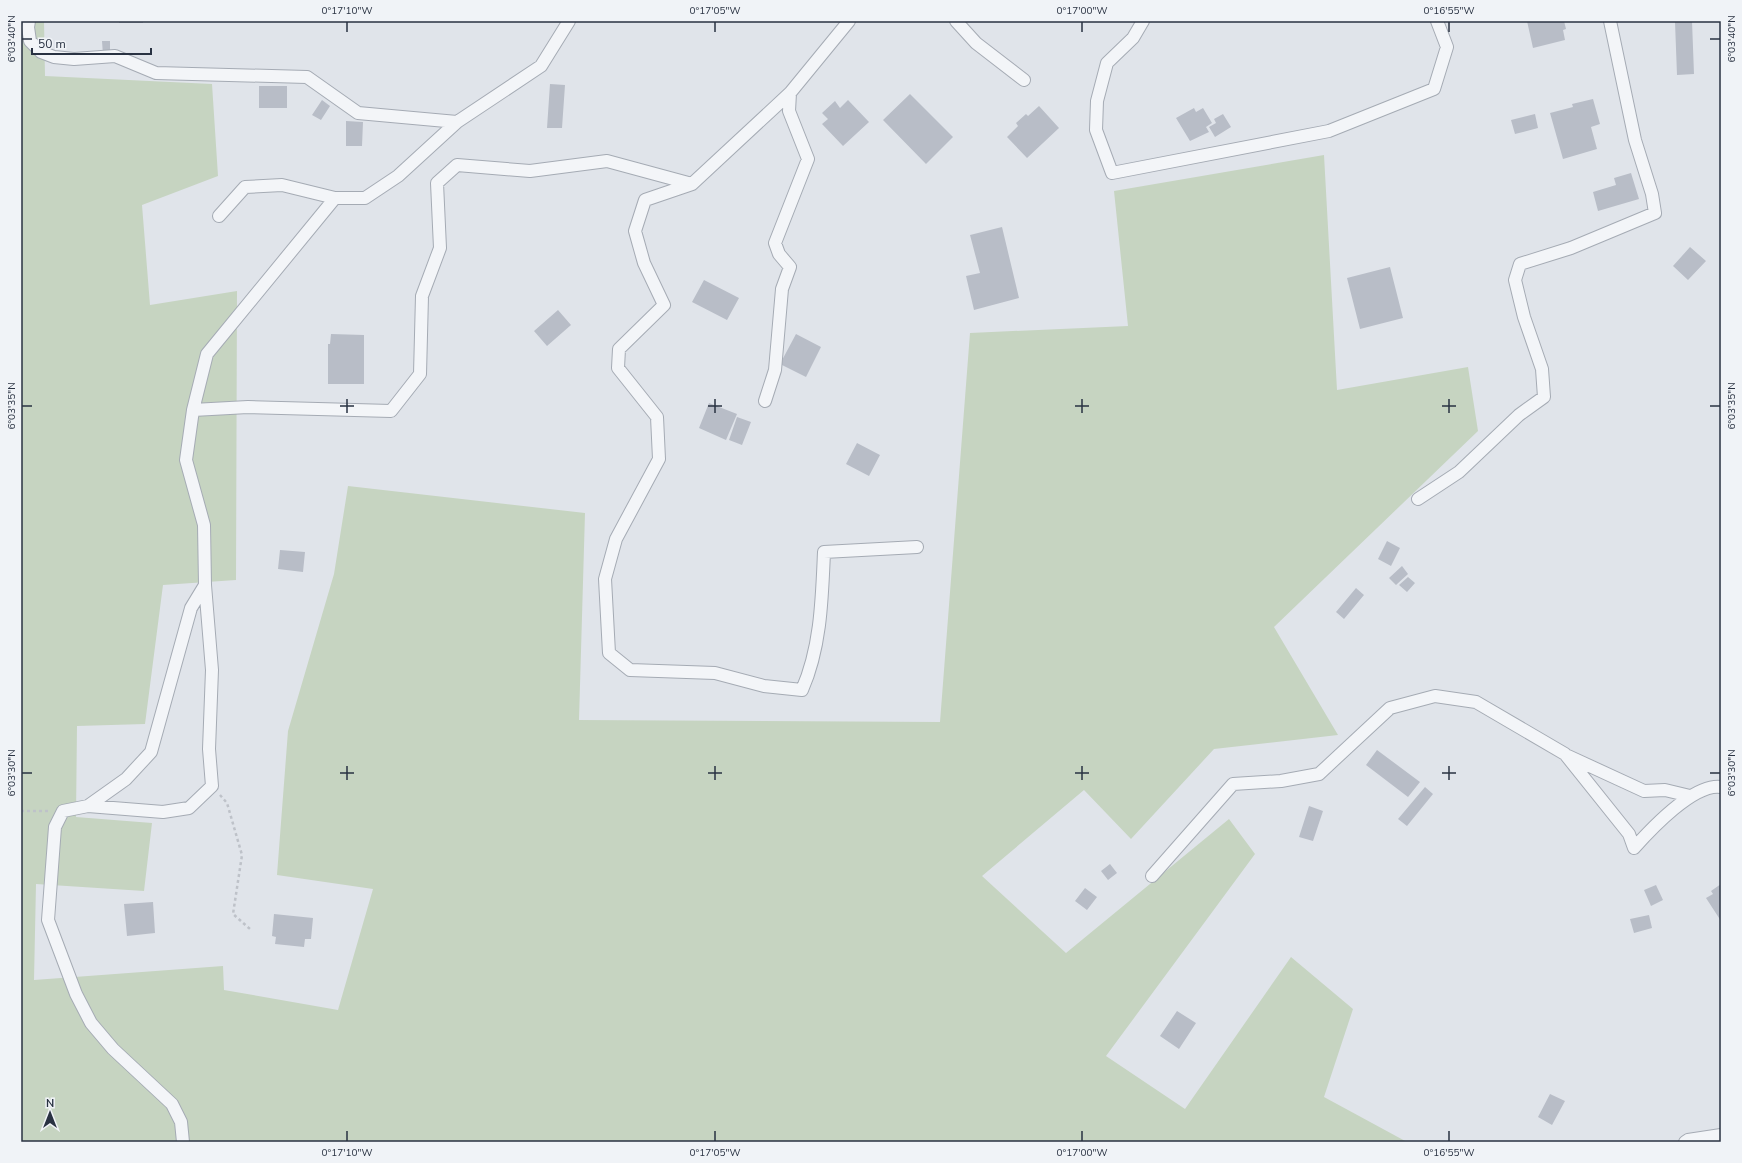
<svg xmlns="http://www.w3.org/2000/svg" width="1742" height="1163" font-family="'Nunito Sans',sans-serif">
  <rect width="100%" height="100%" fill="#e0e4ea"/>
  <path fill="#c6d4c1" d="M21,21H44L45,76L212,84L218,176L142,205L150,305L237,291L236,580L163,585L145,724L77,726L76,817L152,823L144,891L36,884L34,980L223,966L224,990L338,1010L373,889L277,875L288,731L334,574L348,486L585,513L579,720L940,722L970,333L1128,326L1114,191L1324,155L1337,390L1468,367L1478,431L1274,627L1338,735L1214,749L1131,839L1084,790L982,876L1066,953L1229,819L1255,854L1106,1056L1185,1109L1291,957L1353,1009L1324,1097L1407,1142H21Z"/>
  <path fill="#b8bdc7" d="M119,21H143V23H119Z
    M1527,21H1564L1566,29L1563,30L1565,40L1533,48Z
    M1692,21L1694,74L1677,75L1675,22Z
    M102,41H110V55H103Z
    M550,84L565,85L562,128H547Z
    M259,86H287V108H259Z
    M910,94L953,137L926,164L883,120Z
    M1593,99L1600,124L1591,127L1597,149L1563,159L1550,113L1573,107L1572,104Z
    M322,100L330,106L321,120L312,115Z
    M848,100L869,122L843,146L822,124L828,119L822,113L835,101L840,108Z
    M1039,106L1059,128L1027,158L1007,137L1018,126L1016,123L1026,114L1028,116Z
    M1194,108L1196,112L1203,108L1212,123L1206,127L1209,132L1190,141L1176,118Z
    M1223,114L1231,127L1215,137L1209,127L1216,123L1214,119Z
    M1535,114L1538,128L1515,134L1511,120Z
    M346,121L363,122L362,146H346Z
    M1631,173L1639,199L1598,211L1593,192L1616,185L1614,178Z
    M1002,227L1019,298L974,310L966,276L980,273L970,235Z
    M1690,247L1706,261L1688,280L1673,266Z
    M1390,267L1403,318L1360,329L1347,278Z
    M704,280L739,298L727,320L692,302Z
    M558,310L571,325L547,346L534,331Z
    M331,334L364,335V384H328V344H330Z
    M796,334L821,347L806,377L780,364Z
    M709,403L737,414L726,440L699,428Z
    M737,417L751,422L742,445L729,440Z
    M857,443L880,455L869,476L846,464Z
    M1387,541L1400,548L1391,566L1378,559Z
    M280,550L305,552L303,572L278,569Z
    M1402,566L1408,574L1396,585L1389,578Z
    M1408,577L1415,583L1407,592L1399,585Z
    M1356,588L1364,595L1344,619L1336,612Z
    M1377,750L1420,782L1408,797L1366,765Z
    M1425,787L1433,794L1407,826L1398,819Z
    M1309,806L1323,811L1313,841L1299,837Z
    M1110,864L1117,873L1108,880L1101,871Z
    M1721,884V921L1706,898L1713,894L1711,891Z
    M1656,885L1663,900L1651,906L1644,890Z
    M1085,888L1097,897L1087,910L1075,901Z
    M153,902L155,933L127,936L124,904Z
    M274,914L313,918L311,939H305L304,947L275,944L276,937L272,936Z
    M1649,915L1652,928L1634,933L1630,919Z
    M1177,1011L1196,1023L1179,1049L1160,1036Z
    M1550,1094L1565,1101L1552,1125L1538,1117Z"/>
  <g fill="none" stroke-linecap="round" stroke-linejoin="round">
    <defs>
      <path id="minor" d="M29,21L28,27L30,41L41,52L54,57L74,59L115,56L156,73L307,77L358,113L457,122
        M849,21L790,93L692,184L645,200L635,231L644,263L664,305L619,349L618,368L657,417L659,459L616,539L605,579L609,653L630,670L715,673L764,686L802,690C821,647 822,598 824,552L917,547
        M956,21L976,43L1024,80
        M1143,21L1133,38L1107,63L1097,101L1096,130L1112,173L1329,131L1434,89L1447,47L1437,21
        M219,216L245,187L282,185L335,198
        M765,401L775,370L782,289L790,267L779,254L775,243L808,159L789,111L790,93
        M193,410L248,407L391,411L420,374L422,296L440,248L437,183L457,165L530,171L607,161L692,184
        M1418,499L1459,472L1519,415L1544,397L1542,369L1524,317L1515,280L1520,264L1571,248L1655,213L1652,194L1635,140L1610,21
        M1568,756L1644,791L1665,790L1690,796
        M88,806L126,779L151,752L191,608L205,585
        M1152,876L1233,784L1281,781L1319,774L1390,708L1435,696L1476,702L1565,754L1629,834L1634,848C1651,829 1694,783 1721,787
        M183,1142L181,1122L172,1104L113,1049L91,1023L76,994L48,920L55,827L63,811L88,806L163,812L189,808L212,786L209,749L212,670L205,585L204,525L186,460L193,410L207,354L335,198H365L398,176L457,122L541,66L569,21
        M1685,1142L1688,1140L1721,1135"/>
    </defs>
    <use href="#minor" stroke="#a5abb4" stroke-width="14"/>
    <path stroke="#bec2c9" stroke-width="2.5" stroke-dasharray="3 3" stroke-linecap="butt" d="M220,795L227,803L242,855L233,914L250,929
      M21,811H49"/>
    <use href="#minor" stroke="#f3f5f8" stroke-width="12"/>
  </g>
  <path fill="none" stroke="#293242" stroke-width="1.5" d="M347,22V32M715,22V32M1082,22V32M1449,22V32M22,39H32M1710,39H1720M347,399V413M715,399V413M1082,399V413M1449,399V413M22,406H32M340,406H354M708,406H722M1075,406H1089M1442,406H1456M1710,406H1720M347,766V780M715,766V780M1082,766V780M1449,766V780M22,773H32M340,773H354M708,773H722M1075,773H1089M1442,773H1456M1710,773H1720M347,1131V1141M715,1131V1141M1082,1131V1141M1449,1131V1141"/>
  <rect width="1742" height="1163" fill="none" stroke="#f0f3f7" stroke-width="44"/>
  <g transform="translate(50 1113)" stroke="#f0f3f7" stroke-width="3" paint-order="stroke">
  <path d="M0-3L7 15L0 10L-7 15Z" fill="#293242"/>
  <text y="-6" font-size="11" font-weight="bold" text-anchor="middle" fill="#293242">N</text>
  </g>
  <path d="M32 48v6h119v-6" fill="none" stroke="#293242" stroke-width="2"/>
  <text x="38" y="48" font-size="12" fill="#293242" stroke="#f0f3f7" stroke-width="3" paint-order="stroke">50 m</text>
  <rect x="22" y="22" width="1698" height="1119" fill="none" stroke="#293242" stroke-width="1.5"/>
  <g font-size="10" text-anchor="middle" fill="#293242">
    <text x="347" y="14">0°17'10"W</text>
    <text x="715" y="14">0°17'05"W</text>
    <text x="1082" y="14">0°17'00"W</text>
    <text x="1449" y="14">0°16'55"W</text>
    <text transform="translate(11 39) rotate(-90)" y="4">6°03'40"N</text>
    <text transform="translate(1731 39) rotate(-90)" y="4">6°03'40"N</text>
    <text transform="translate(11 406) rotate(-90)" y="4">6°03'35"N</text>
    <text transform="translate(1731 406) rotate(-90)" y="4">6°03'35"N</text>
    <text transform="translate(11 773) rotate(-90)" y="4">6°03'30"N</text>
    <text transform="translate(1731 773) rotate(-90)" y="4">6°03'30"N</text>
    <text x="347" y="1156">0°17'10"W</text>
    <text x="715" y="1156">0°17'05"W</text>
    <text x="1082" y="1156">0°17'00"W</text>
    <text x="1449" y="1156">0°16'55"W</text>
  </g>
</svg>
